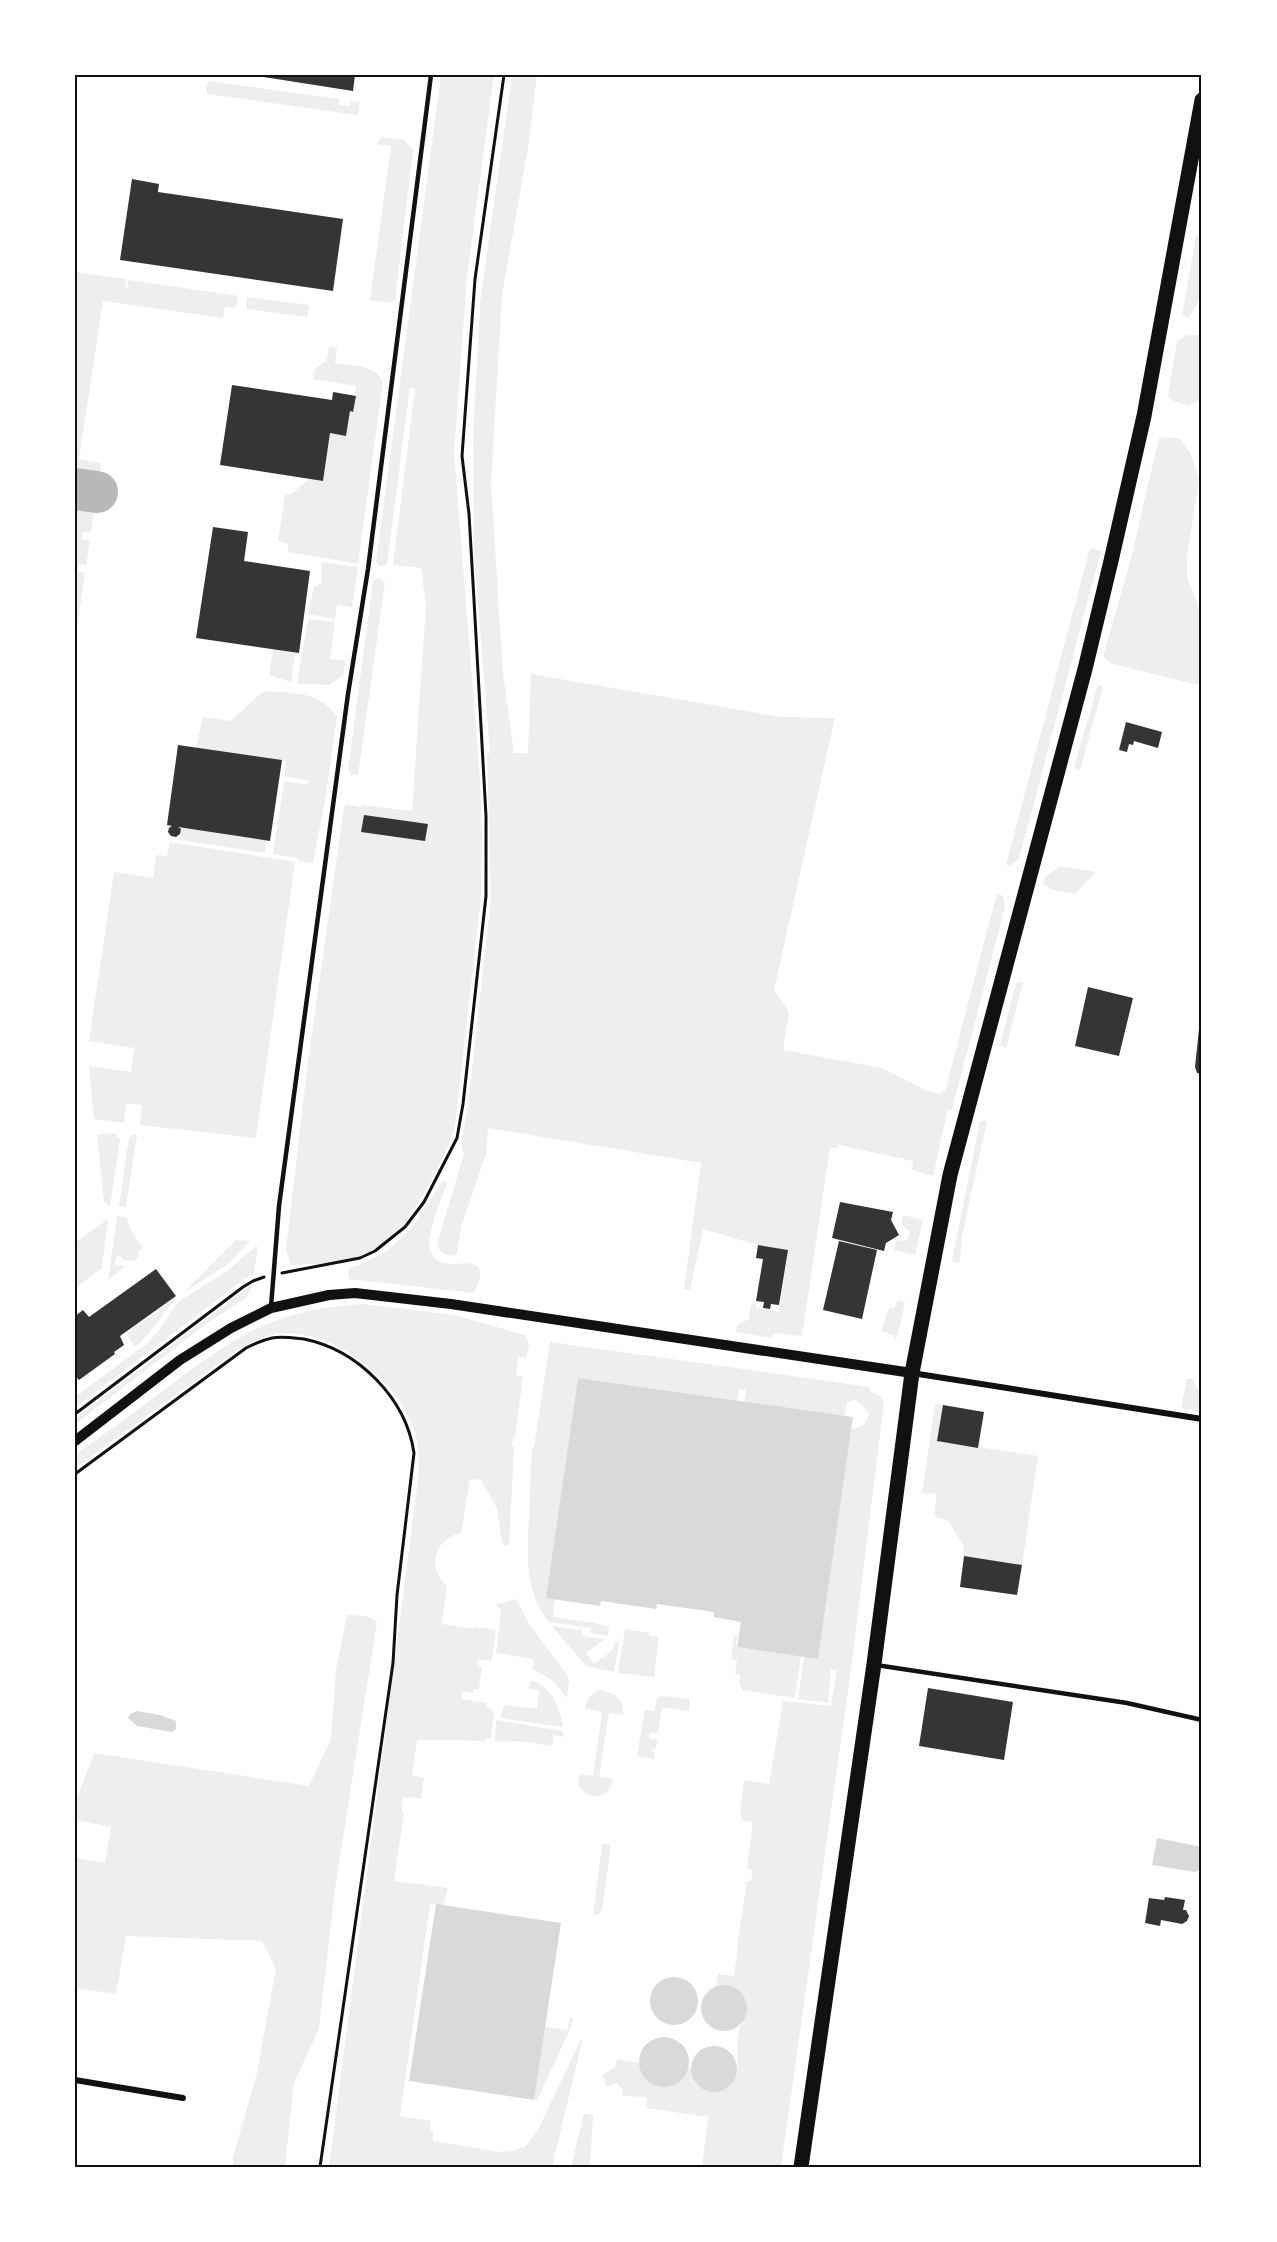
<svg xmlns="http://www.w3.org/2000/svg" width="1277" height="2242" font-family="'PT Serif',serif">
  <rect width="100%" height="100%" fill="#fff"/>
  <path fill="#eee" d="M441,75H494L467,277L454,453L480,779L482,836L481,898L455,1126C449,1146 440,1163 431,1181C411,1218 390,1249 346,1260C329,1264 309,1264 291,1265L286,1250L307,1069L344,807L348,804L361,807L362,805L412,811L426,605L421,568L393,565L415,389L410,387L387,565L379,566L376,562Z
    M512,75H537L529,142L502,295L491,483L503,674L514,753H528L531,674L781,717L835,718L774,990L789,1012L783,1050L882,1068L927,1091L939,1094L945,1091L997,893L1003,896L1005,907L952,1110H948L933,1176L912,1170L913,1161L839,1145L838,1148H830L802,1336L774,1333L771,1338L736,1332L737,1325L749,1319L750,1307L752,1304H756V1308L779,1312L788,1250L758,1245L703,1229L690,1290L684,1289L701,1163L488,1128L486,1154L461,1227L457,1254C447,1258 440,1254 437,1244L464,1154L461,1144L468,1105L491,898L487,754L490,753L474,554L473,437L480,303Z
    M209,81L340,99L339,105L350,106L351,101L360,102L358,115L207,94L206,86Z
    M381,137L404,140L413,150L395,300L388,303L370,300L391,146L377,144Z
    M1202,234V296L1189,317L1182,316L1196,236Z
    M75,272L126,279L125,287L127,290L128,280L238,296L236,308L225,307L223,318L103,301L79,459L101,463L100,475L75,471Z
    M247,297L309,305L308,317L246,309Z
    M1186,335H1202V398L1188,406L1174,401L1168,396L1177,341Z
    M329,346L337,348L335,363C354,366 372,364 383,381L358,564L288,552V544L278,541L285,495H290L310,479L323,481L330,433L345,436L350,411H353L356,386L313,379L315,369L327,360Z
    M1168,437L1180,439L1191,454L1199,480L1187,556V577L1202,616V686L1112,664L1103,657L1130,562L1159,438Z
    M75,507L94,509L91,532H83L81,539L90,541L86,565L78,564L77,571L85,573L75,640Z
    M1090,548L1101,551L1019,859L1009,866L1006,864Z
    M322,562L358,567L352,607L337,605L335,619L308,614L314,587L321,583Z
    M378,578L385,582L358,775H351L348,770L373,582Z
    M308,619L335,622L330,659L345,661L343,675L329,685L297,684Z
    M273,649L295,653L291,682L269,675Z
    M1098,684L1103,687L1080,770L1074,767Z
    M266,691C296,694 317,690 337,716L326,795L313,863L300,861L297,858L273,854L284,781L307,785L308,780L285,777L286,761L196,748L203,717L231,721L260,694Z
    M181,827L267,840L265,853L180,840Z
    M170,842L295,862L256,1138L140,1125L142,1105L126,1103L124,1123L94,1119L89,1066L131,1072L134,1048L89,1041L114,872L153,878L156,855L167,856Z
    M1060,866L1096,872L1075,894L1053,890L1043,884L1045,877Z
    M1023,982L1006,1048L1000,1045L1016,983Z
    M980,1121H987L962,1236L960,1262L956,1263L952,1260Z
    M114,1133L120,1139L110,1207L104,1201L97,1134Z
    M132,1134L137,1135L126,1207L119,1206L129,1138Z
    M442,1181L447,1183C442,1198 425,1237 430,1251C440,1278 483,1250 480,1275C479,1283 477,1287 473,1293L349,1279L348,1271L350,1268C399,1253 417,1223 442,1181Z
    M903,1215L923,1220L915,1255L894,1250L896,1241L907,1240L910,1232L901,1225Z
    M117,1216L126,1217L131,1230L142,1248L137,1252L140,1256L134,1261L124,1260L120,1256L116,1257L115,1265L125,1266L108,1280Z
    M108,1219L102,1268L75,1288V1243Z
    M236,1240L250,1241L228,1264L183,1293Z
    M258,1246L254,1274L247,1277L75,1408V1397L145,1345L157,1333L178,1302L230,1269L251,1250Z
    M253,1285L245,1299L213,1319L75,1424V1419L248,1287Z
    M176,1297L177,1298C161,1313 153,1333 135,1347L126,1334Z
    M898,1300L905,1302L898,1335L895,1340L893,1335L881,1331L889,1308H894Z
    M364,1304L454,1315L525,1335L529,1344L526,1358L518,1357L516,1375L523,1376L515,1437L511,1443L514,1448L509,1545L505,1546L502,1543L497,1508L481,1480L470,1479L461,1533C435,1538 426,1568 447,1586L442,1624L474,1629V1627L496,1630L492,1661L478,1659V1665L482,1667L479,1689H474L473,1693L462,1691L461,1699L487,1703L486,1707L492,1708V1711L494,1712L491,1738H485V1741L417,1740L412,1775L424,1778L421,1799L403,1797L402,1812L404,1813L394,1881L448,1888L444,1905L430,1904L400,2116L431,2121L430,2130L433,2131V2141L500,2152L511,2151L525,2147L538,2130L581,2039L582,2042L552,2167H329L419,1472C419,1457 419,1442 413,1427C392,1373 321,1317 260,1338C252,1341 244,1347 236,1351L75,1468V1455C106,1433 137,1410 168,1387C203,1361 237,1335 278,1320C306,1310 334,1306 364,1304Z
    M550,1342L870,1387V1391L881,1397L884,1403L852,1662L781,2167H702L708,2117L646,2108L647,2100L645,2097L623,2096V2090L617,2083L606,2087L603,2075L615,2067L617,2059L640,2063L643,2075L655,2085L691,2066L694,2082L700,2088L738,2069C736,2059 737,2035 741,2025C745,2015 749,2010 745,1998L721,1985L716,1986L718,1974L734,1976L738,1947L737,1946L747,1881H751L753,1870L747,1868L753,1822L742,1821L740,1813L744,1780L769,1784L783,1701L831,1706L837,1670L831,1669L828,1703L798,1699L804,1656L818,1658L851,1429C862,1428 867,1424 869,1413L858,1401L853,1400L847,1403L844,1416L744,1402L746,1390L739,1389L738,1401L578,1378L547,1598L555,1599L553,1617L595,1623L609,1627L608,1636L591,1633V1628L549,1622C524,1590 527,1555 529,1516C530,1493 531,1470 532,1447H534Z
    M1187,1378L1194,1380L1196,1388L1202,1390V1412L1181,1408Z
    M935,1404L943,1405L937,1441L1038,1456L1022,1565L964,1556L963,1545L948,1521L934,1516L937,1494L922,1493Z
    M516,1599L529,1624L567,1675L569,1680L567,1698L552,1680L533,1669L534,1659L496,1653L501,1611L496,1605Z
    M347,1615L367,1616L377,1622L335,1889L319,2028L294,2083L285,2167H233V2157L257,2073L276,1968L262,1941L126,1936L116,1994L75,1988V1858L105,1863L111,1827L75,1820L76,1801L94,1753L309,1786L331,1739L336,1669Z
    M552,1626L582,1630V1636L605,1639L586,1653L594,1664L612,1651L615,1642H619L614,1672L586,1666Z
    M625,1629L649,1633V1636L659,1637L654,1677L618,1673Z
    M734,1635H737L736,1647L801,1656L795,1698L743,1690L739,1684L740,1675L735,1674L737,1660L731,1659Z
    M531,1680C552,1687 560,1707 563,1727L500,1718L504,1705L537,1709L539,1690L529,1689Z
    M600,1690C614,1693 625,1698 623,1715L609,1713L599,1777L613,1779C609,1809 568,1794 581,1774L593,1776L602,1712L585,1709C586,1699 591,1694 600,1690Z
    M664,1696L690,1699L689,1711L662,1707L658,1733H651L649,1738L657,1740L656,1749H652V1751L655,1752L654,1759L637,1756L645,1709L654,1711L657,1697Z
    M496,1720L563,1731L564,1737L554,1735L552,1746L527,1742L495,1741Z
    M602,1844L611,1845L602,1910L600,1914L593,1916Z
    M569,2018H573L571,2027L537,2101L534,2100L545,2027L568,2030Z
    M584,2113L593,2115L590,2167H571Z"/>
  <path fill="#d9d9d9" d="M578,1378L853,1417L818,1659L737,1647L741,1622L714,1617V1612L657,1604L656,1609L601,1601L600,1606L546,1598Z
    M137,1711L160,1715L176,1721V1729L172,1732L137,1726L128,1718L130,1714Z
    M1157,1838L1202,1847V1869L1195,1872L1152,1865Z
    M436,1904L561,1923L534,2100L409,2081Z
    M650 2001a24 24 0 1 1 48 0a24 24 0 1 1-48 0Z
    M701 2008a23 23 0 1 1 46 0a23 23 0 1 1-46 0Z
    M639 2062a25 25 0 1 1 50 0a25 25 0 1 1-50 0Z
    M691 2069a23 23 0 1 1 46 0a23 23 0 1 1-46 0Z"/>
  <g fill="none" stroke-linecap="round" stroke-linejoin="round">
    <path stroke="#b8b8b8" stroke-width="42" d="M75,489L97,492"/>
  </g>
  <path fill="#353535" d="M251,75H355L353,91Z
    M132,179L159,184L158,192L343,219L333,291L120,260Z
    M232,385L332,400L333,392L356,396L353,412L350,411L346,436L330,433L323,481L220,465Z
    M213,527L248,532L244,561L310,571L299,653L196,638Z
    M1126,722L1162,732L1158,748L1134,741L1133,745L1129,744L1127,752L1119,750Z
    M178,745L282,760L270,841L178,827L181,829L180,834L176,837L171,836L168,832L169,828L172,826L167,825Z
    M364,815L428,824L425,841L361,832Z
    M1088,987L1133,998L1119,1056L1075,1046Z
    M1202,1027V1074L1197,1073L1195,1067L1199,1029Z
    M840,1202L893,1212L891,1220L899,1235L886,1243L884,1251L832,1238Z
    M839,1241L877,1250L862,1319L823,1310Z
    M758,1245L788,1250L779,1305L771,1304L770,1309L763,1308L764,1302L756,1301L763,1259L756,1258Z
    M156,1269L176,1296L120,1336L124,1345L114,1352L115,1354L79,1380L77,1378L75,1379V1316L83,1310L89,1317Z
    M943,1405L984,1412L978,1448L937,1441Z
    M964,1556L1022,1565L1017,1595L960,1587Z
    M928,1688L1013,1702L1004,1760L919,1746Z
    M1165,1897L1185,1900L1183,1910H1186L1189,1916L1187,1921L1182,1924L1161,1920L1160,1926L1145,1923L1149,1898L1164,1900Z"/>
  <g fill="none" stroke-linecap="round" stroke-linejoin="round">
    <path stroke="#111" stroke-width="3" d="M282,1273L360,1258L375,1251L405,1227L424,1202L457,1138L463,1104L486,896V816L474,600L469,514L462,456L475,279L504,75
      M75,1414L243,1287L253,1281L264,1277
      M75,1474L246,1348C254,1344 263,1340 272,1338C282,1336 294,1338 304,1339C358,1350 406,1398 414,1453L397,1595L393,1663L320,2167"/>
    <path stroke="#111" stroke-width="4.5" d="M271,1307L279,1206L348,694L368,569L431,75
      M876,1665L1127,1703L1202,1720"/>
    <path stroke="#111" stroke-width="6" d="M912,1373L1202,1419
      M75,2080L183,2098"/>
    <path stroke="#111" stroke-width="10" d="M75,1441L180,1360L231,1328L271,1308L329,1295L355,1293L451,1304L912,1373"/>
    <path stroke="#111" stroke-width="15" d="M801,2167L874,1664L912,1373L950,1175L1085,669L1111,561L1144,416L1202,100"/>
  </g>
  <rect width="1277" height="2242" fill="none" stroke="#ffffff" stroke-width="153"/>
  <rect x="76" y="76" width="1124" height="2090" fill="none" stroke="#111" stroke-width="2"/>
</svg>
